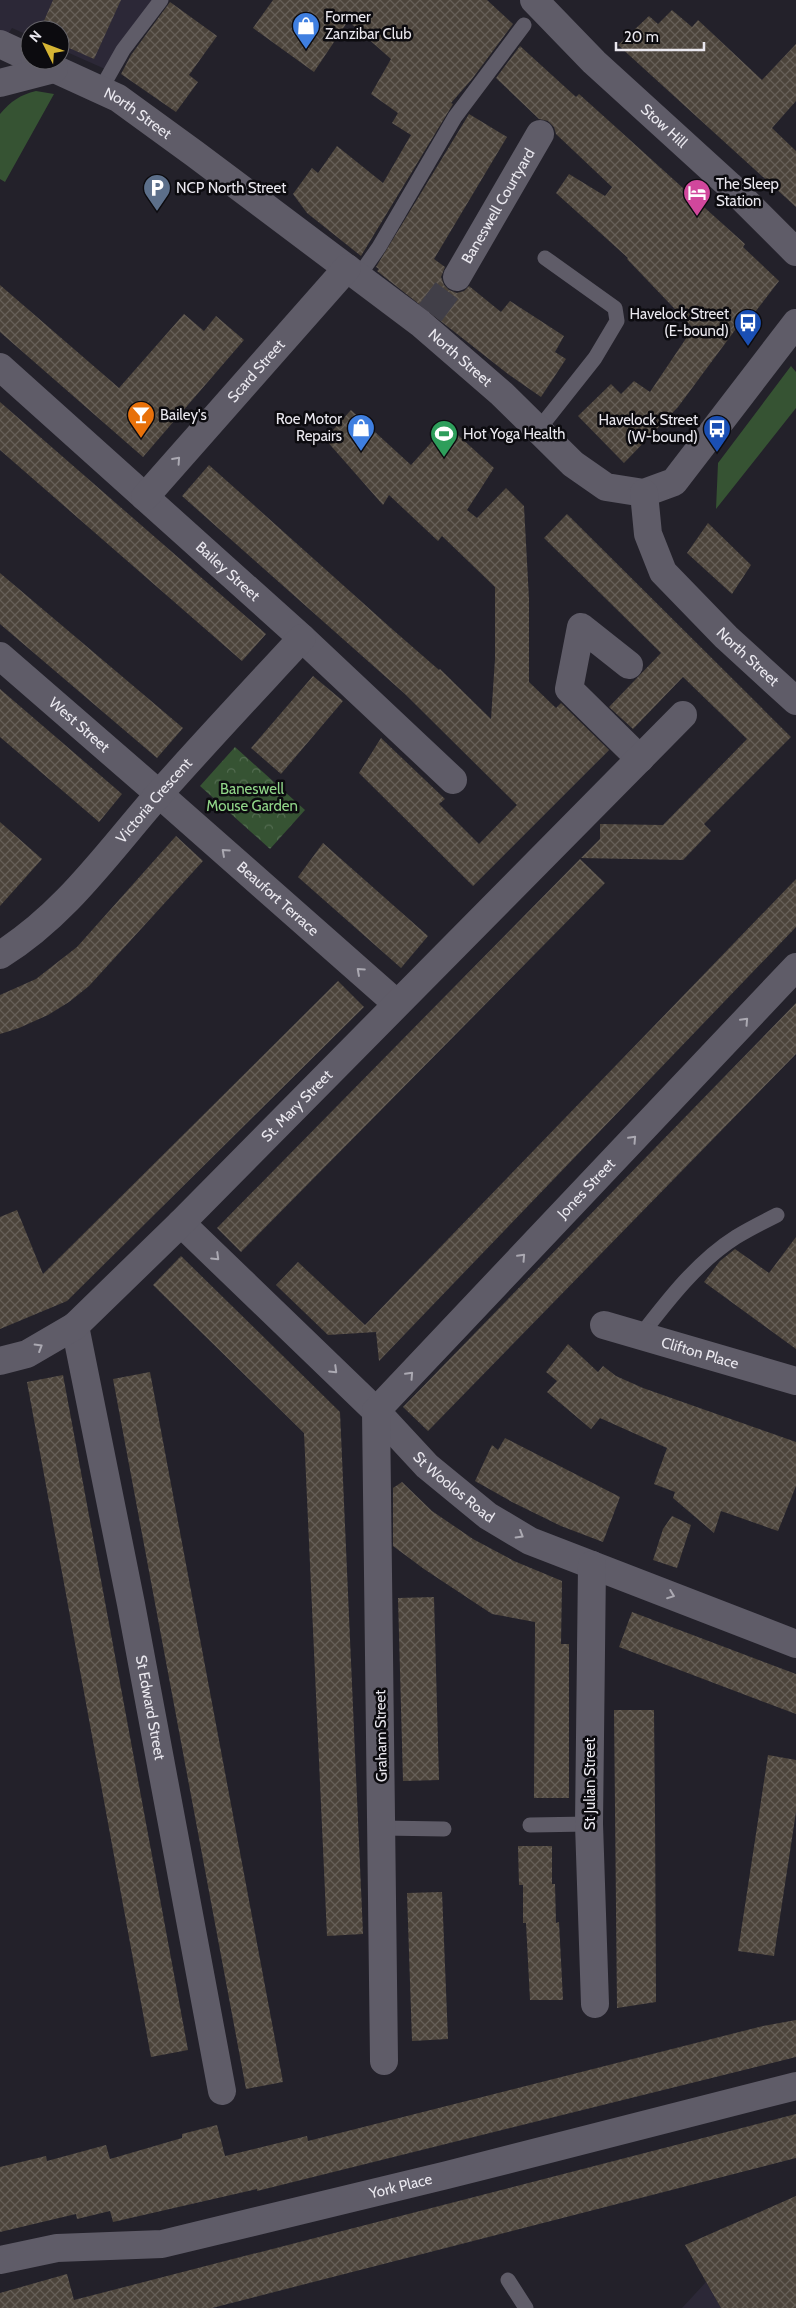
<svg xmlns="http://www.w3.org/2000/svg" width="796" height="2308" font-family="Cabin,sans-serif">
  <defs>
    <pattern id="forest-crowns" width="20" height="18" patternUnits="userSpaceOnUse" patternTransform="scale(1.25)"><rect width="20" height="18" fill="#365333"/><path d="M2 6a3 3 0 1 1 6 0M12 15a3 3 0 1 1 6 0" fill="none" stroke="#536c51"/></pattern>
    <pattern id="building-cross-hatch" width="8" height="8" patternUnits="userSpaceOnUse" patternTransform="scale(1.25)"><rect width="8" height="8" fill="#4c443b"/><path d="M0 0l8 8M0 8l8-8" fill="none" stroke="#665f58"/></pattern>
  </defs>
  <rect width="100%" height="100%" fill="#23212a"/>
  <path fill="#2c2837" d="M0,0H152L105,69L60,49V30H30V36L12,28L0,46Z
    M706,2282L721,2308H682Z"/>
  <path fill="#365333" d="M36,91L54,94L5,182L0,179V114C11,101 20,95 36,91Z
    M791,366L796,372V408L716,509L718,463Z"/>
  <path fill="url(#forest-crowns)" d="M235,747L305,810L270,849L200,786Z"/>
  <path fill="url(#building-cross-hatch)" d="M53,0H121L94,59L60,44V30H40Z
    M273,0H487L513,24L472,79L451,103L453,104L361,256L307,213L293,194L312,168L318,173L337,146L383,183L411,135L392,123L398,113L371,94L391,59L348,21L314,72L253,28Z
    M170,2L217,36L189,75L198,82L176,112L121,74L131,55Z
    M672,10L692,27L698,20L762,80L796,44V101L772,128L796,151V207L618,45L649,16L658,24Z
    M520,46L576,97L579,94L609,121L705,208L745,244L743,247L779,281L745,325L741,322L678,407L624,463L578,416L611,384L621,394L634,381L650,392L693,328L627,259L628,258L556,193L569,174L605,196L612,187L556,134L554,127L548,121L539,119L496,78Z
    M469,114L507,137L434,259L445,267L441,277L444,285L449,290L457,293L464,291L469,286L501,312L510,301L564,336L555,352L566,359L541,397L508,374L377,271L379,269L376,267Z
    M0,285L119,388L184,314L204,331L216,316L244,340L143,457L0,332Z
    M0,402L266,634L242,661L0,450Z
    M351,410L411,465L447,425L494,468L467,510L477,518L506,488L524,506L529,599V682L556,708L561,703L609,750L473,886L359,773L381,738L445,799L439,804L479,844L517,805L405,694L182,496L209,465L392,629L439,670L440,669L491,719L495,659V587L442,536L438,541L389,495L383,505L325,439Z
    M567,514L791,737L704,824L711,831L683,860L581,858L600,839V824L663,825L747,739L683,677L633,729L609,707L661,653L544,538Z
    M708,523L751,565L732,594L687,553Z
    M0,573L183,728L157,758L0,624Z
    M313,676L343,701L281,774L251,748Z
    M0,689L122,794L99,822L0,737Z
    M0,822L42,859L0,906Z
    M176,836L203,861L89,986L69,1002L48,1015L19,1028L0,1034V995L36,979L77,947Z
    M323,843L428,936L401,968L298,877Z
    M580,859L605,883L241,1252L217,1228Z
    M796,879V927L379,1361L376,1332L328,1335L276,1285L298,1262L365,1325Z
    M338,981L364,1007L67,1301L0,1329V1217L17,1210L43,1274Z
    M796,1003V1054L428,1431L403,1407Z
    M796,1237V1349L704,1282L720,1261L735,1249L769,1273Z
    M181,1256L340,1412L363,1934L327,1936L304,1433L153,1285Z
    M568,1344L598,1372L603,1366L616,1376L643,1388L796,1442V1486L778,1531L721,1511L714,1533L673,1498L675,1492L654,1484L667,1448L600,1418L591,1429L547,1392L557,1381L546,1372Z
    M150,1372L283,2082L246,2089L113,1379Z
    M63,1375L188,2050L151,2057L27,1382Z
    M505,1438L620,1497L603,1542L561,1526L512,1502L475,1481L492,1445L498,1450Z
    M402,1482L432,1511L473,1539L514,1561L562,1581L561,1644H569V1798H534L535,1622L492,1614L424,1569L393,1546V1488Z
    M672,1516L691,1525L677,1568L653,1560L663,1529Z
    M434,1597L439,1780L403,1781L398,1598Z
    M632,1612L796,1674V1714L619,1647Z
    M614,1710H654L655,1811L656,2002L617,2008Z
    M768,1755L796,1760V1812L774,1956L738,1951Z
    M518,1846H552V1884H555L556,1923L559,1922L563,2000H530L526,1923H523V1885H519Z
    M442,1892L448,2039L412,2041L407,1893Z
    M796,2020V2057L257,2191V2189L113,2222L110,2211L77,2219L76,2214L0,2232V2167L46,2156L47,2161L106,2145L110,2159L182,2138V2134L217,2125L225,2156L307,2136L308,2141L763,2026Z
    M796,2114V2158L212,2308H0V2293L67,2274L74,2300Z
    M796,2196V2308H721L685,2245Z"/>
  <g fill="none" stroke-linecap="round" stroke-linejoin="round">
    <path stroke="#413f48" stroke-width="28" stroke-dasharray="28 14" stroke-linecap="butt" d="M430,313L457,277"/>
    <path stroke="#5f5c68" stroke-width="15" d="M101,89L123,50L161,0
      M358,277L379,247L455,117L524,25
      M538,430L595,358L617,321L615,308L545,258
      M641,1335C668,1300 698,1261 736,1237C749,1229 763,1222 777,1215
      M530,1825L589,1824
      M382,1828L444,1829
      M508,2280L526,2308"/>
    <g stroke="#5f5c68" stroke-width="28">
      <path d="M0,44L30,58"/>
      <path id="s1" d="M35,60L118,98L195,154L420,323L502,394L573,464L606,487L644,493L674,482L796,323"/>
      <path d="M0,83L54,69"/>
      <path id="s2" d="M457,277L540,134"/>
      <path id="s3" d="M0,367L302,638L453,780"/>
      <path id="s4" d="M644,493L648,534L663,572L726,637L796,701"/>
      <path id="s5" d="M145,497L347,268"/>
      <path id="s6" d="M0,656L159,794L396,1003"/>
      <path d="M629,665L581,627L569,689L640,759"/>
      <path id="s7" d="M0,955C65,915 109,851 159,794C206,741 254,690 302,638"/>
      <path id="s8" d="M181,1223L376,1411L427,1466L488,1516L530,1541L796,1644"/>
      <path id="s9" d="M604,1325L796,1381"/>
      <path id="s10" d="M75,1326L131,1604L222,2091"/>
      <path id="s11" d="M0,1361L27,1354L75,1326L181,1223L683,715"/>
      <path d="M592,1565L589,1824L595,2004"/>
      <path id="s12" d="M384,2061L376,1411L796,967"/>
      <path id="s13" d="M0,2260L57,2248L162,2244L447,2175L796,2086"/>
    </g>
    <path stroke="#5f5c68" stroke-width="28" id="s14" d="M534,0L594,62L729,185L796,252"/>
  </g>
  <defs><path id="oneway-chevron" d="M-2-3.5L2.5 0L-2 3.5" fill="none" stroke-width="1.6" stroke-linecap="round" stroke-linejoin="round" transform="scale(1.25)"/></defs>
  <g stroke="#aba9b2">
    <use href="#oneway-chevron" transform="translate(177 460) rotate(-48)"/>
    <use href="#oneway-chevron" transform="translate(225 852) rotate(-138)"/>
    <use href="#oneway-chevron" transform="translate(360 971) rotate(-138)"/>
    <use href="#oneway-chevron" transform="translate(745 1021) rotate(-47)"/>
    <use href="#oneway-chevron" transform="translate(633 1139) rotate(-47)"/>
    <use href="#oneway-chevron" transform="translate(216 1257) rotate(44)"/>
    <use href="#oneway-chevron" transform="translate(522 1257) rotate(-47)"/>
    <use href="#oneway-chevron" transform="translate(39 1347) rotate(-31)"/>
    <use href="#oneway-chevron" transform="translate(334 1370) rotate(44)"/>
    <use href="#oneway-chevron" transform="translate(410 1375) rotate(-47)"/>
    <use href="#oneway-chevron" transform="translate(520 1535) rotate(31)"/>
    <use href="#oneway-chevron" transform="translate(671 1595) rotate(21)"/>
  </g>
  <defs>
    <symbol id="shop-pin" viewBox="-11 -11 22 30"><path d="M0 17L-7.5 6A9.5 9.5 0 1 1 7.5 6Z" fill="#3f7fe0" stroke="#0c0b0f"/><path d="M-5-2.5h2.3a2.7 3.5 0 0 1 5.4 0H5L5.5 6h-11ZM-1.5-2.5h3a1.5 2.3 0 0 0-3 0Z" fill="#fff"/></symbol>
    <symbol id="parking-pin" viewBox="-11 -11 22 30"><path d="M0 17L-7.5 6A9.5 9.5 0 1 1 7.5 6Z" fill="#5c6f8a" stroke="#0c0b0f"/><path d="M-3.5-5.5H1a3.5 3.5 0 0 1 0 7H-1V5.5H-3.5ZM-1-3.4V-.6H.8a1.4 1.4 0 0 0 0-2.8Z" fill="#fff"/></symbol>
    <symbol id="hotel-pin" viewBox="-11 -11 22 30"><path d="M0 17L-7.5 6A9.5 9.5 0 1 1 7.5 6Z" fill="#d1479c" stroke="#0c0b0f"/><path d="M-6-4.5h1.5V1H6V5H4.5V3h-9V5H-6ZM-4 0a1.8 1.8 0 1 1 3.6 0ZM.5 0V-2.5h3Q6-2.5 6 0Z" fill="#fff"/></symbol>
    <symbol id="bus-pin" viewBox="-11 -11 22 30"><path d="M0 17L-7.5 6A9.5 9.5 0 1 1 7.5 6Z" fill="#1a4fb4" stroke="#0c0b0f"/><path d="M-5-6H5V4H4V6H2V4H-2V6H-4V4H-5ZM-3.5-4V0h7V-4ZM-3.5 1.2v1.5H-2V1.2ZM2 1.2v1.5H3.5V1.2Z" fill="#fff"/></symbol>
    <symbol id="bar-pin" viewBox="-11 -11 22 30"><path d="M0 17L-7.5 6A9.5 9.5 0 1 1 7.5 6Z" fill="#e8710a" stroke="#0c0b0f"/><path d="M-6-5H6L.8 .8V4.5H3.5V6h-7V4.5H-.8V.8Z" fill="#fff"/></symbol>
    <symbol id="stadium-pin" viewBox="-11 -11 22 30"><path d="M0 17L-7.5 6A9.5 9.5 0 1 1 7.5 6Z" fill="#2e9e5b" stroke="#0c0b0f"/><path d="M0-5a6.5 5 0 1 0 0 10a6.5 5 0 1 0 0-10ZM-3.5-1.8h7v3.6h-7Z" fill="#fff"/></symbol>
  </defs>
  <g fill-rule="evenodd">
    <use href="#shop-pin" x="290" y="10" width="32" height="43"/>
    <use href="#parking-pin" x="141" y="172" width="32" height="43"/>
    <use href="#hotel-pin" x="681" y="177" width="32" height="43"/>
    <use href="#bus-pin" x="732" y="307" width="32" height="43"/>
    <use href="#bar-pin" x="125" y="399" width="32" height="43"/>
    <use href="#shop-pin" x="345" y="412" width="32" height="43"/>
    <use href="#bus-pin" x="701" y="413" width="32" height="43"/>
    <use href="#stadium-pin" x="428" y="418" width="32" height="43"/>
  </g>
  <g text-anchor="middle" stroke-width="5" stroke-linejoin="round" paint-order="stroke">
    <g font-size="15" fill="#eae8ef" stroke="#0c0b0f" text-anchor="start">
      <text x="325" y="22">Former<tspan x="325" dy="17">Zanzibar Club</tspan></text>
      <text x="716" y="189">The Sleep<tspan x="716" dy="17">Station</tspan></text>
      <text x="176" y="193">NCP North Street</text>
      <text x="729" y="319" text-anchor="end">Havelock Street<tspan x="729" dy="17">(E-bound)</tspan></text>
      <text x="160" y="420">Bailey's</text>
      <text x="342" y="424" text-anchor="end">Roe Motor<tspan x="342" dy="17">Repairs</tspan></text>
      <text x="698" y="425" text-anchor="end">Havelock Street<tspan x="698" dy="17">(W-bound)</tspan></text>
      <text x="463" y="439">Hot Yoga Health</text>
    </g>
    <g font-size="15" fill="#eae8ef" stroke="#0c0b0f">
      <text dy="5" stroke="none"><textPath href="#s1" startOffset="116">North Street</textPath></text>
      <text dy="5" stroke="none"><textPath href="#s14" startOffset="181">Stow Hill</textPath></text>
      <text dy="5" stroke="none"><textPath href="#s2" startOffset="82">Baneswell Courtyard</textPath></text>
      <text dy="5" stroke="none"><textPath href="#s1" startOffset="521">North Street</textPath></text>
      <text dy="5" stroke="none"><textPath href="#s5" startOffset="168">Scard Street</textPath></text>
      <text dy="5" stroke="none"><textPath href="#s3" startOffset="306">Bailey Street</textPath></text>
      <text dy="5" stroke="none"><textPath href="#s4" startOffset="202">North Street</textPath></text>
      <text dy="5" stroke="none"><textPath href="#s6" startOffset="105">West Street</textPath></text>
      <text dy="5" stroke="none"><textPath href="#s7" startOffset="219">Victoria Crescent</textPath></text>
      <text dy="5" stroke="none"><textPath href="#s6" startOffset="369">Beaufort Terrace</textPath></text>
      <text dy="5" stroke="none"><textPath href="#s11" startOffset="396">St. Mary Street</textPath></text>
      <text dy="5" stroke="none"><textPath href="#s12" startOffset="956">Jones Street</textPath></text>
      <text dy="5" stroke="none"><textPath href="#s9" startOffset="100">Clifton Place</textPath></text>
      <text dy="5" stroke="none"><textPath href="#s8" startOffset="380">St Woolos Road</textPath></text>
      <text dy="5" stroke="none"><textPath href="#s10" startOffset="389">St Edward Street</textPath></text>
      <text transform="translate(381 1736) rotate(-91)" y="5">Graham Street</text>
      <text transform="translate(590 1784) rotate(-90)" y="5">St Julian Street</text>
      <text dy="5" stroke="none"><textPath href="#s13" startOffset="409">York Place</textPath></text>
    </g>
    <g font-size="15" fill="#91d689" stroke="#0c0b0f">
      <text x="252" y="794">Baneswell<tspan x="252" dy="17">Mouse Garden</tspan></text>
    </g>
  </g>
  <g transform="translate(45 45) rotate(312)"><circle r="24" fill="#0c0b0f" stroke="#656369"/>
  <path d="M0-4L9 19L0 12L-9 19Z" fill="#d6b534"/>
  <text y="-8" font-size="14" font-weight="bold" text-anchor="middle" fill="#eae8ef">N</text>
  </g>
  <path d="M616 42v8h88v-8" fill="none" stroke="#eae8ef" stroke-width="2.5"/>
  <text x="624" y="42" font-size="15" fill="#eae8ef" stroke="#0c0b0f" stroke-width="4" paint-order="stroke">20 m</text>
</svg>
